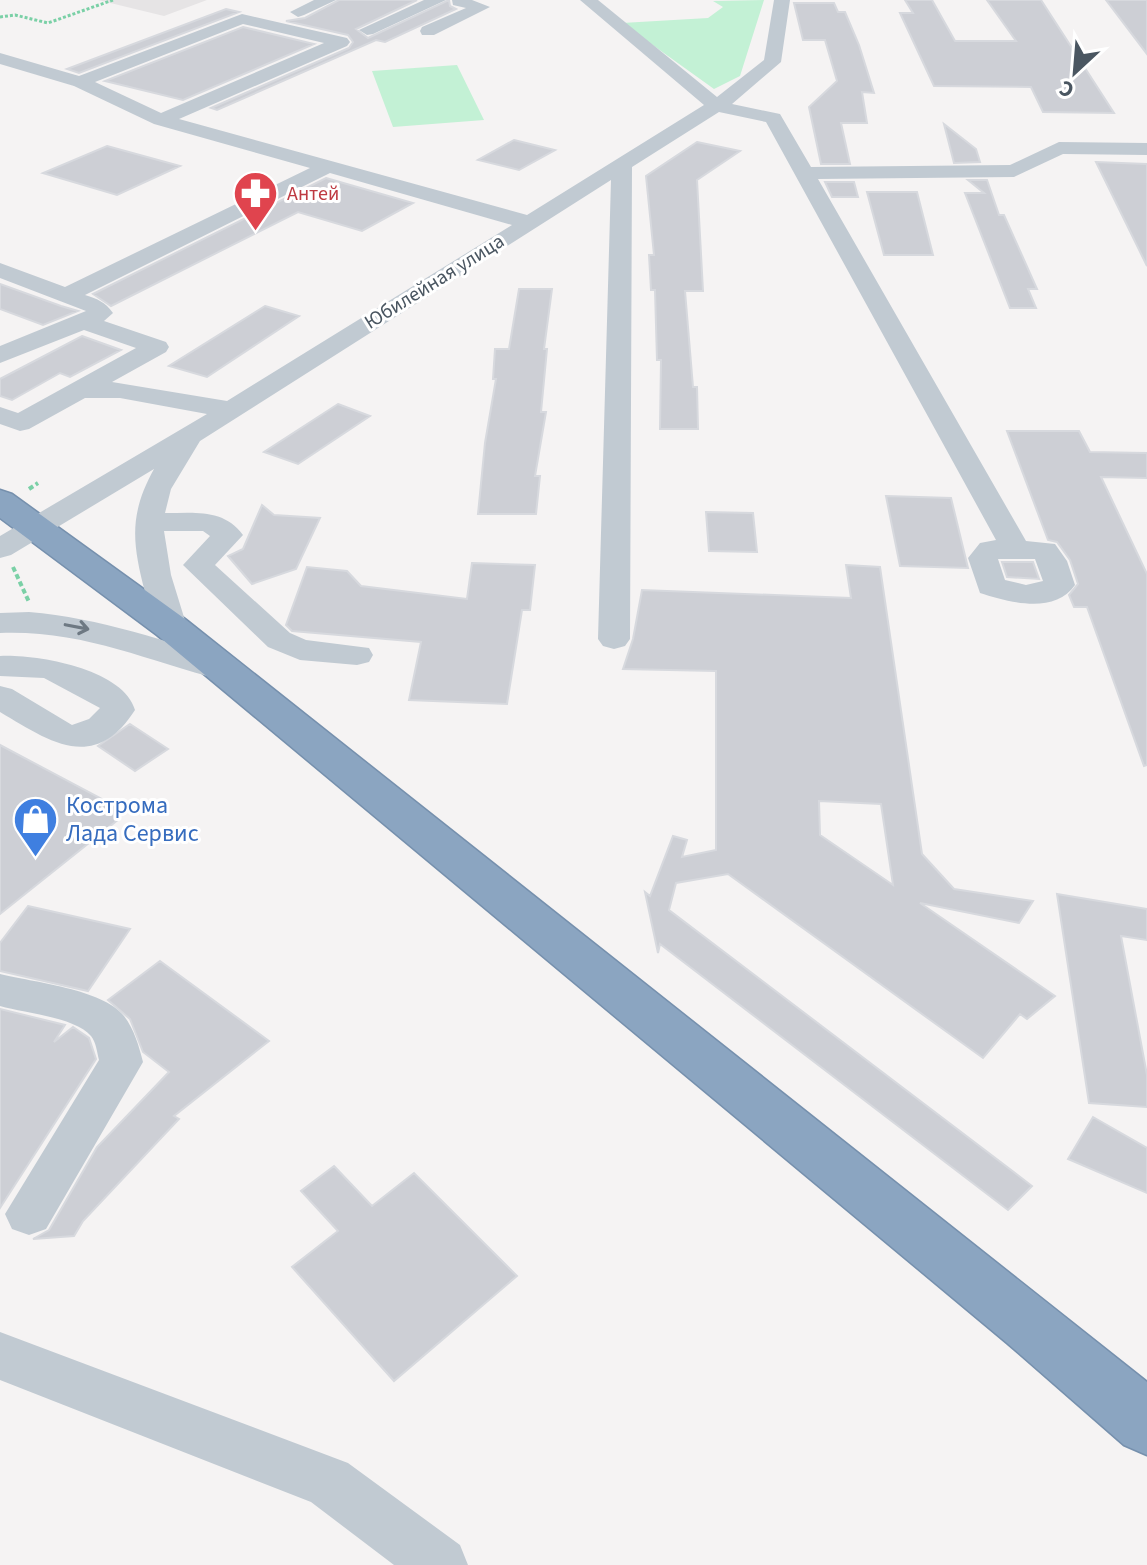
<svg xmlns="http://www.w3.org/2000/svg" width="1147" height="1565" font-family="'Source Sans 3',sans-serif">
  <rect width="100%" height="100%" fill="#f5f3f3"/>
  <path fill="#e6e4e5" d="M98,0H207L164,16Z"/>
  <path fill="#c3f1d5" d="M764,0L740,76L714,89L622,23L708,18L723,7L713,1Z
    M457,65L484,120L393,127L372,71Z"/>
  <path fill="#cdcfd5" stroke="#d7d9de" stroke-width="2" fill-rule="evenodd" d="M339,0H417L356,29L368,38L449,0L450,6L456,9L385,42L376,40L217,110L211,108L349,48L353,42L348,35L286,21L305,18Z
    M905,0H932L955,41H1016L987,0H1041L1114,113L1043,112L1031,87L934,86L900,13H913Z
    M1106,0H1147V54Z
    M794,3H834L838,12H845L859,45L874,93L862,92L867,123H841L850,164H821L809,107L837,81L825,40H803Z
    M226,9L239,12L79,73L67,69Z
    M243,27L314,44L183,100L105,81Z
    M944,124L976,149L980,162L954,163Z
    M514,140L555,150L519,170L478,160Z
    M697,142L740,151L697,180L703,291H685L693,387H697L698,429H660L661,360H657L655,290H651L649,255H654L646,176Z
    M107,146L180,166L117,195L43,173Z
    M1096,162L1147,164V266Z
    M326,178L413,203L362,231L298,212L111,306L93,294Z
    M968,180H987L999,215H1004L1037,289H1028L1036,308H1010L965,193H984Z
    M825,182H854L858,197H832Z
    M867,192H917L933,255H884Z
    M0,284L61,306L78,311L43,325L0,309Z
    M519,289H552L544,349H547L541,412H546L535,476H540L536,514H478L485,443L496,379H493L495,349H509Z
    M265,306L299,316L207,377L169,366Z
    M82,336L121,350L70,377L60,373L12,400L0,396V379Z
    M338,404L370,416L298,464L264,452Z
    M1007,431H1079L1090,452L1147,453V478L1101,477L1147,574V765L1144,766L1087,607H1074L1069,595L1078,584L1070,560L1057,542L1048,540Z
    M886,496L951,498L968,568L900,566Z
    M262,505L274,515L320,518L296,569L252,584L228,556L243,549Z
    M706,512L753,513L757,552L709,551Z
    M1002,562H1033L1039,579L1007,577Z
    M472,563L535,565L530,610H522L507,704L409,700L421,642L292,631L286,625L307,567L347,571L361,586L467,599Z
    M846,565L880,567L922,854L954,889L1033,901L1019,923L920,903L1055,996L1027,1019L1020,1014L983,1058L728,874L676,883L669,910L1032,1186L1008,1210L660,944L658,953L645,892L650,896L673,836L687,840L682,857L716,850V671L623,669L633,639L642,590L851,598ZM819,801L881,804L893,885L820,835Z
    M130,724L168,749L135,771L98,746Z
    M0,745L119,808V819L0,914Z
    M1057,894L1147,909V940L1121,936L1147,1075V1107L1089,1103Z
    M28,906L130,929L88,991L0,971V943Z
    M160,961L269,1041L174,1116L179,1119L83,1221L74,1236L33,1239L49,1230L97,1147L169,1072L143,1052L130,1019L108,1000Z
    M0,1009L65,1025L54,1042L73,1027L89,1038L96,1059L0,1208Z
    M1093,1117L1147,1148V1193L1068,1159Z
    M334,1166L372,1206L414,1173L517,1276L394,1381L292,1267L338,1231L301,1191Z"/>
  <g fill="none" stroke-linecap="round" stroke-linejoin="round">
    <defs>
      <path id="highway" d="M0,490L12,494L185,619L1147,1382V1455L1124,1445L1007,1343L157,635L0,518Z"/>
    </defs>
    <use href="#highway" stroke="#7690ad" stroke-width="3"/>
    <path stroke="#7ad0a6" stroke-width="3" stroke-dasharray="3 2" stroke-linecap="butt" d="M0,17L15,15L48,23L113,0"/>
    <path stroke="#7ad0a6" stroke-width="4" stroke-dasharray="5 3" stroke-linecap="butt" d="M29,489L38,483
      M13,567L29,602"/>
    <path fill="#c1cad2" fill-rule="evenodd" d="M314,0H336L304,15L298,17L290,12Z
      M424,0H446L373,34L367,35L359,30Z
      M452,0H472L490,7L434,35H422L420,31L422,27L466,8L453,5Z
      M580,0H598L717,97L764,60L774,0H790L781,62L732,104L780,114L811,167L1010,165L1059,142L1147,143V155L1063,154L1014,177L818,179L1026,541L1055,544L1067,561L1075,585C1055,615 1008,602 980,593L968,558L980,543L996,540L766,122L719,112L632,167L630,639L625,646L614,649L603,646L598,639L611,180L200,441L171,489L165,513C193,513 224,508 243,535L215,565L290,633L306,640L369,648L373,655L369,662L357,665L300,660L268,647L183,565L210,536L203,531H164L171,575L187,627L182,634L171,637L160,634C151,622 149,606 145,592C132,543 129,514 154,469L11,555L0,558V536L207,414L120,398H85L29,429L20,431L0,424V407L18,413L136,348L84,330L0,363V346L86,311L0,278V263L65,287L310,168L154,124L74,86L0,64V53L79,76L242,14L347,38L350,42L347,46L179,119L527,215L704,105ZM243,24L324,43L161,113L95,82ZM330,173L512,225L227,401L112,382L166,352L169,347L166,342L104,321L113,313C105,302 98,299 85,295ZM998,559H1035L1043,581L1026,585L1005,580Z
      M29,612C100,618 166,641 234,663L239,670L234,677L222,680C144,660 83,630 0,633V613Z
      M0,656C36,654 124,669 135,710C94,774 49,741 0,712V686L12,689L72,725L89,719L100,708L44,678L0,676Z
      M0,974C32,982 103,989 124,1016C134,1029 139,1046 143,1062L46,1229L29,1235L12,1229L5,1214L99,1060C97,1052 96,1042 91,1036C75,1017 24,1013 0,1006Z
      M0,1332L348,1463L460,1545L468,1565H394L311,1502L0,1380Z"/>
    <use href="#highway" fill="#8ba5c1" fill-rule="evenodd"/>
  </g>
  <defs><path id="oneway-shaft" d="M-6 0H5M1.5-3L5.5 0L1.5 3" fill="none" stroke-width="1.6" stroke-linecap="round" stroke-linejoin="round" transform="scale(2)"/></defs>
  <use stroke="#6e7983" href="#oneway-shaft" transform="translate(77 627) rotate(11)"/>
  <defs>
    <symbol id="pharmacy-pin" viewBox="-11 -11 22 30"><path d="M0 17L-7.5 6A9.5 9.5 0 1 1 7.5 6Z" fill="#e0444e" stroke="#fff"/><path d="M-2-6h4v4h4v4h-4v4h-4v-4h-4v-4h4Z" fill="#fff"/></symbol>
    <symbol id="shop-pin" viewBox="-11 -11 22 30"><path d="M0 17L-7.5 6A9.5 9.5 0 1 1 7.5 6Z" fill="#3f7fe0" stroke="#fff"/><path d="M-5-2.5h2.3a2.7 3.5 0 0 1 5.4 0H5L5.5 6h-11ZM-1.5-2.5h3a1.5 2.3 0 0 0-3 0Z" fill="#fff"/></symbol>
  </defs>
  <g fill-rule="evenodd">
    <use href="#pharmacy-pin" x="230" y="168" width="51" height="69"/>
    <use href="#shop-pin" x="10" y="794" width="51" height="69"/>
  </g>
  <g text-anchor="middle" stroke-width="6" stroke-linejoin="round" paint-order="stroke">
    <g font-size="20" fill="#be3a42" stroke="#fff" text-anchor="start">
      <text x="287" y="200">Антей</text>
    </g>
    <g font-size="20" fill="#4a5661" stroke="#fff">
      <text transform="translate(434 281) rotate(-32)" y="7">Юбилейная улица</text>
    </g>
    <g font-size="24" fill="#366cbe" stroke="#fff" text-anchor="start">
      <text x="66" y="813">Кострома<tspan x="66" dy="28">Лада Сервис</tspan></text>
    </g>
  </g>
  <g transform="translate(1075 72) rotate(206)" stroke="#ffffff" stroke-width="6" paint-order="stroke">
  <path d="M0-6L14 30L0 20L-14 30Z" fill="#4a5661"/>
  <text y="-12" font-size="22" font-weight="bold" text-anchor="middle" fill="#4a5661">С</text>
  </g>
</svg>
